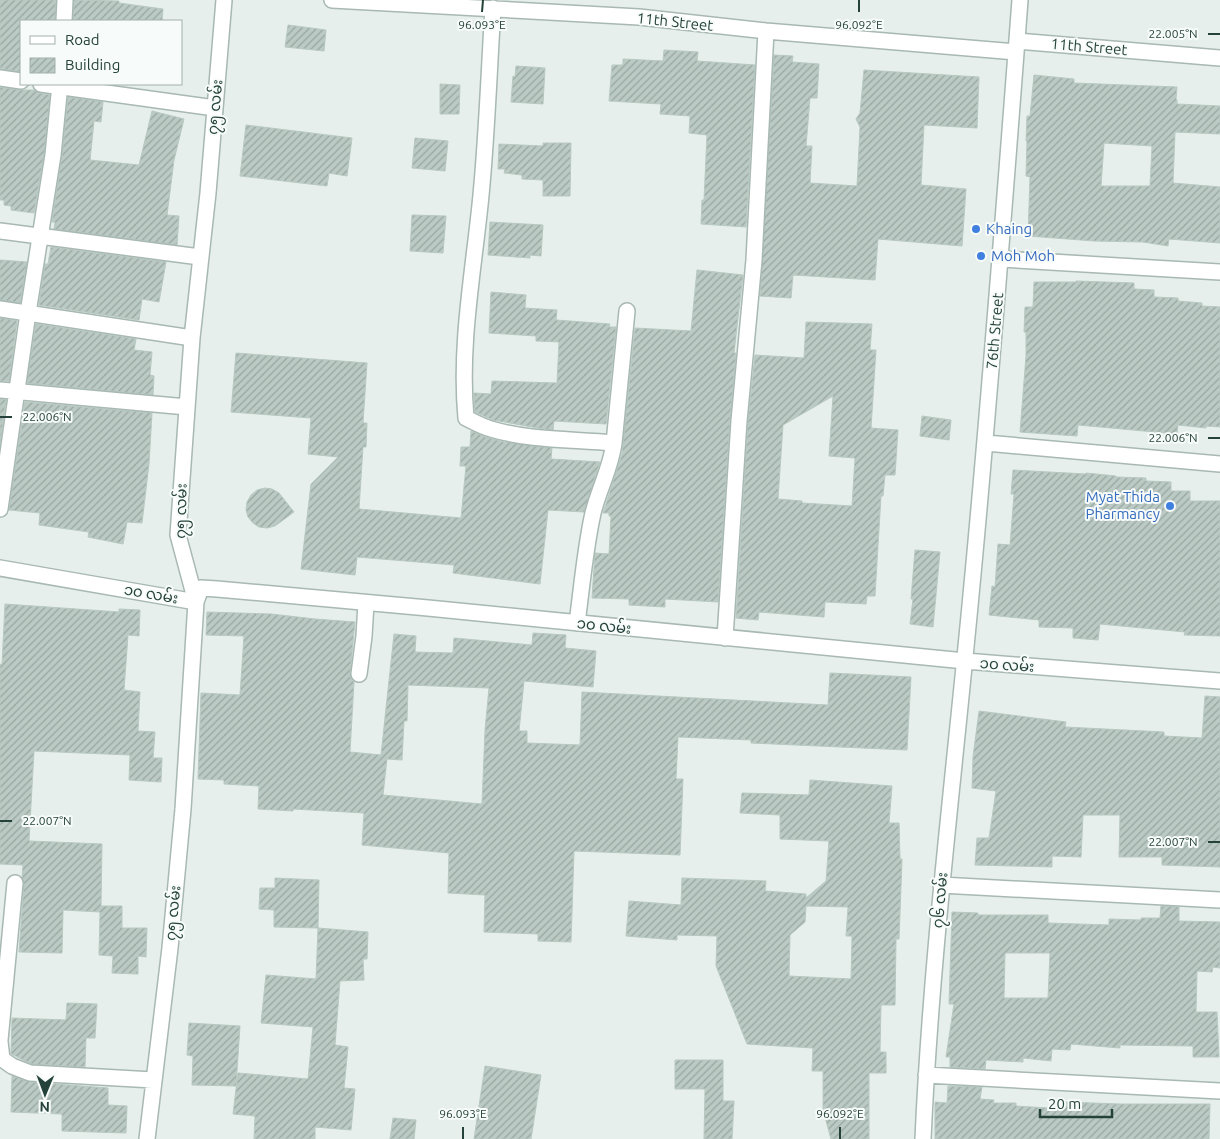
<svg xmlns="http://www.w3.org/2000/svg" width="1220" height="1139" font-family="Ubuntu,'Noto Sans Myanmar',sans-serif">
  <defs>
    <pattern id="building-hatch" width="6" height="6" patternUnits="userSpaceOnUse" patternTransform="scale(1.25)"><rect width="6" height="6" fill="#bbcac4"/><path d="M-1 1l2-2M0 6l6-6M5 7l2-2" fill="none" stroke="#98a6a0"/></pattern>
  </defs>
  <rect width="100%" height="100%" fill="#e6efeb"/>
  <path fill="url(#building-hatch)" stroke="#b8c9c2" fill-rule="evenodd" d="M0,0H56L55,21H21V72L0,69Z
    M74,0L119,1V3L163,9L162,21H73Z
    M288,25L326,30L324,51L285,47Z
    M664,50L698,52L697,61L755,65L746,227L701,224L702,200H704L707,135L689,133L690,116L660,114L661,104L609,101L612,65H623V59L663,61Z
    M774,55L793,56L792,62L819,64L817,98H810L806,146H812L810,183L857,186L860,127L856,119L860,113L864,70L979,77L977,128L924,125L921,185L966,189L962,246L878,239L875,280L793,275L791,298L760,296Z
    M516,66L545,68L543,104L511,102L513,76L515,77Z
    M1034,75L1074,79V83L1177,87L1176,99L1177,100V104L1220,106V134L1175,132L1173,183L1220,187V243L1169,239L1168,246L1143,242L1094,241L1028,236L1030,177L1026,176L1027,141H1026L1027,116H1030ZM1104,143L1152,146L1150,186H1101Z
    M440,84L460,85L459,114H440Z
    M0,87L20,90H34L39,93L50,95L44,154L34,213L11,210V206L4,205V200H0Z
    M68,97L103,102L101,122L94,121L90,160L139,165L152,111L184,119L174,160L167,215L179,216L177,245L54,229L55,222H52L62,156Z
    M246,125L352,138L347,176L329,173L327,186L240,176Z
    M415,138L448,141L445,171L412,168Z
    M543,143H571L570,196H543V180L522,179V175L504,173L505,169H498L499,144L543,146Z
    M412,215L446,216L443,253L410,251Z
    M490,222L543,225L541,256L530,255V258L488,255Z
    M51,247L166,262L159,302L142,299L139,320L39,305L45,264H48Z
    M0,260L27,262L20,303L0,300Z
    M697,270L743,275L734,353H736L730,420L718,602L665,599V607L629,605V599L592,598L595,553L609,554L611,516H609V513H603L622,454L635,328L691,331Z
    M1076,281L1134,283V289L1154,290V297L1178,298V301L1202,303V306L1220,307V427L1206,426V428L1178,425L1177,434L1078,425L1077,436L1020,432L1026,356V332H1024L1025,307H1033L1034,282H1076Z
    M491,292L526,295L525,308L557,310L556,320L610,324L609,327H616L606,424L554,421L553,430L538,428L493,420L475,412L474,393L491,394L492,381L557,383L559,342L536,341V336L489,333Z
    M0,318L17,321L9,381H0Z
    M806,322L872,324L870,350H876L871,428L898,430L895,475H885L883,496H881L875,596H867L866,604L825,602L824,617L759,612L758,620L736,618L748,422L755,355L804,358ZM833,396L829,456L855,458L852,506L802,503V501L778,499L783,425Z
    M36,324L136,339L134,350L152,352L150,375L154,376L153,395L27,383Z
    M236,353L367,363L363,423H367L366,447H363L359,509L461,518L466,466H460L461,447H470L471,431L485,437L504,442L552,448L551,459L600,462L584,512L548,510L540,584L453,573L454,565L357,557L355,575L301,569L311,484L338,457L308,454L311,418L231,412Z
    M0,399L6,400L0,443Z
    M25,402L152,413L149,464L142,523L127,522L123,544L88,537L89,532L39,525L40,513L9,510Z
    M922,416L951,420L949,440L920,436Z
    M1013,470L1086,474V473L1116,476V477L1146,478V481L1171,482V491H1190V501H1220V636L1184,635L1185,632L1100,624L1098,640L1073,638V628L1039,627V620L989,615L992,586L995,587L998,544L1010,545L1014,494H1011Z
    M265,488L272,489L279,493L294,512L275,526L267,528L259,527L253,523L248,517L246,510L247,502L251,495L257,490Z
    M915,550L940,552L933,627L910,624L913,599H911Z
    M5,604L119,612V609L140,610L139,636L128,635L124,690L140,692L138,731L155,732L153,758H162L161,782L129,780L130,755L34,751L29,841L102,844L101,906H122V928H147L146,957L138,956V974L112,973L113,956L99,955L100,912L63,910L62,953L19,952L24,884L22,878L23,865L0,864V664L2,665Z
    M207,612L271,614L315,619L355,622L350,673L351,678L354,682L350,752L381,755L394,634L416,636L415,652L453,653L454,638L532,645L533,633L566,635L565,648L596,651L593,687L524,681L519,731H527V743L580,745L582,692L828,705L830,673L911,677L907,750L751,743V740L678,737L676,779H683L680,855L574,851L571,942L538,941V934L484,932L485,895L448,893L449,853L362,845L364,813L293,809V811L258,809L259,786L224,784V780L198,779L201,693L240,695L244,636L206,635ZM408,685L489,688L485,730L482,804L383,795L387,759L402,760L404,721H407Z
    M1205,696L1220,697V867L1162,865V857H1119L1120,815H1083L1081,857L1052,856V867L975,865L977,838H989L996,791L972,788L973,757L979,711L1066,722L1065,727L1164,732V736L1202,738Z
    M810,780L892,786L889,823H899L900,859H902L899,939H896L895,1005H881L880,1052H886V1073H869V1139H831L823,1110V1071H812L813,1048L747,1044L716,966L717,936L677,935V940L626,936L629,901L681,905L682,878L766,881L765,891L806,894V898L826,881L829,841L780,839V815L740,813L742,793L809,795ZM806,906L848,907L846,936H852L851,979L789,976L790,935L805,922Z
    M275,878L319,880L318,928L274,927V910L259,909L260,888H275Z
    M1161,906L1179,907V921L1220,922V968L1213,967L1212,972L1197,971L1196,1012H1217L1219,1057H1193V1046L1120,1045V1048L1071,1044L1070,1050L1052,1049L1051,1061L1023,1058V1062L986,1060L985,1069L950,1067V1057H946L954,1004H949L952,912L978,913V915H1048V923L1109,925V919L1141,920V918H1160ZM1005,953H1050L1048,998H1004Z
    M318,928L368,932L367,959H363L364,980L340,981L335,1045L348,1047L344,1088L355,1089L351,1130L315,1127V1139H254L255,1116L233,1114L238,1073L308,1079L313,1027L261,1023L266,975L316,979Z
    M67,1003L97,1004L95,1038H86L85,1067L32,1064L11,1054L12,1018L66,1020Z
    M189,1023L240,1026L236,1086L192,1085L193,1056L187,1055Z
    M675,1060H723V1101H734L732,1139H704L705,1089H675Z
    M485,1066L541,1075L531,1139H474Z
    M12,1076L29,1082L108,1088V1105L127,1106L126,1133L62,1131V1114L11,1112Z
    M948,1086L982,1087L980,1099L994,1100L993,1103H1016V1106L1065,1109V1102L1120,1104H1210L1209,1139H935V1102L947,1103Z
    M393,1118L416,1120L414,1139H390Z"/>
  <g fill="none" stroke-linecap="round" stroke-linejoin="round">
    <defs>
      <path id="minor" d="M332,0L639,17L766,31L1016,52
        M493,8C489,70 487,133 481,195C474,269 459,344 466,418C474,422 483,427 491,429C531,441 573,439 614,443C611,467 599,489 593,513C585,549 582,586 577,623
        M64,21L65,0
        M1017,41L1220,58
        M0,78L21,81
        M41,84L215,108
        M0,231L200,257
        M1001,259L1220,272
        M0,309L192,338
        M0,390L187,407
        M614,443L627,311
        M986,443L1220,464
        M0,509L28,313L53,155L60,84
        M0,568L196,602L201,588L217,589L428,608L965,661L1220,681
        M725,638L739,421L754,260L766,31
        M359,674L364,636L366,603
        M941,885L1220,900
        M0,1040L15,883
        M0,1042L2,1059L12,1066L30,1073L153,1080
        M926,1075L1220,1091
        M147,1139L170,948L183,809L196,602L178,535L192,338L208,193L224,0
        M923,1139C931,957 954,777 971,595C990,397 1005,199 1020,0"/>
    </defs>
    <use href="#minor" stroke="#a8b8b2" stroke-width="18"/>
    <use href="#minor" stroke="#fff" stroke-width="15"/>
  </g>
  <path fill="none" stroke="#24423a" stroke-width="2" d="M482,12L483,0M859,12V0M1208,34H1220M0,417H12M1208,438H1220M0,821H12M1208,842H1220M463,1139V1127M840,1139V1127"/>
  <g fill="#3f7fe0" stroke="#f7fbf9" stroke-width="2">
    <circle cx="976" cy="229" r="5"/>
    <circle cx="981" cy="256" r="5"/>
    <circle cx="1170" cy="506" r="5"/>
  </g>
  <g text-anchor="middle" stroke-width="4" stroke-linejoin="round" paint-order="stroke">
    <g font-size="15" fill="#24423a" stroke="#f7fbf9">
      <text transform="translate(675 22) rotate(6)" y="5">11th Street</text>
      <text transform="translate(1089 47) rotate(5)" y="5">11th Street</text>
      <text transform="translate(215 107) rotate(-85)" y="5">၇၅ လမ်း</text>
      <text transform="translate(995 331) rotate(-85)" y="5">76th Street</text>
      <text transform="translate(181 511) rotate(-89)" y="5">၇၅ လမ်း</text>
      <text transform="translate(151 594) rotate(10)" y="5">၁၀ လမ်း</text>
      <text transform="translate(604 626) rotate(6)" y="5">၁၀ လမ်း</text>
      <text transform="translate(1007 665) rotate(4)" y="5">၁၀ လမ်း</text>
      <text transform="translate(940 900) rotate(-85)" y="5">၇၆ လမ်း</text>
      <text transform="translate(173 913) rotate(-85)" y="5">၇၅ လမ်း</text>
    </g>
    <g font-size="15" fill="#366cbe" stroke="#f7fbf9" text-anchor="start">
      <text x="986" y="234">Khaing</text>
      <text x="991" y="261">Moh Moh</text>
      <text x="1160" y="502" text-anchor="end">Myat Thida<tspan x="1160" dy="17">Pharmancy</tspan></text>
    </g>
  </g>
  <g font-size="12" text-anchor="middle" fill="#24423a" stroke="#f7fbf9" stroke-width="4" stroke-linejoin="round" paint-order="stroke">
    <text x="482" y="29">96.093°E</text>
    <text x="859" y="29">96.092°E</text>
    <text x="1173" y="38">22.005°N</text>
    <text x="47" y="421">22.006°N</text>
    <text x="1173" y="442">22.006°N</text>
    <text x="47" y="825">22.007°N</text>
    <text x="1173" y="846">22.007°N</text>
    <text x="463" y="1118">96.093°E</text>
    <text x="840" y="1118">96.092°E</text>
  </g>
  <rect x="20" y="20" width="162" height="65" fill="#f7fbf9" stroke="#a3b1ad"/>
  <rect x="30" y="36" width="25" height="8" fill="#ffffff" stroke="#a3b1ad"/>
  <text x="65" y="45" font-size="15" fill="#24423a">Road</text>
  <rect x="30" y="58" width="25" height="15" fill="url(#building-hatch)" stroke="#a3b1ad"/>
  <text x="65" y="70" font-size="15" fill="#24423a">Building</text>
  <g transform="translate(45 1094) rotate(181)" stroke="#f7fbf9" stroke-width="4" paint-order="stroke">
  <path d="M0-4L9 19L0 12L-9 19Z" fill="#24423a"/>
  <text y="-8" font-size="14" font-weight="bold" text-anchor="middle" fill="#24423a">N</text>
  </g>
  <path d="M1040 1109v8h72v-8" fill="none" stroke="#24423a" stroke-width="2.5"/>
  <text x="1048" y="1109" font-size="15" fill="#24423a" stroke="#f7fbf9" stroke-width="4" paint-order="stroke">20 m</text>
</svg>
